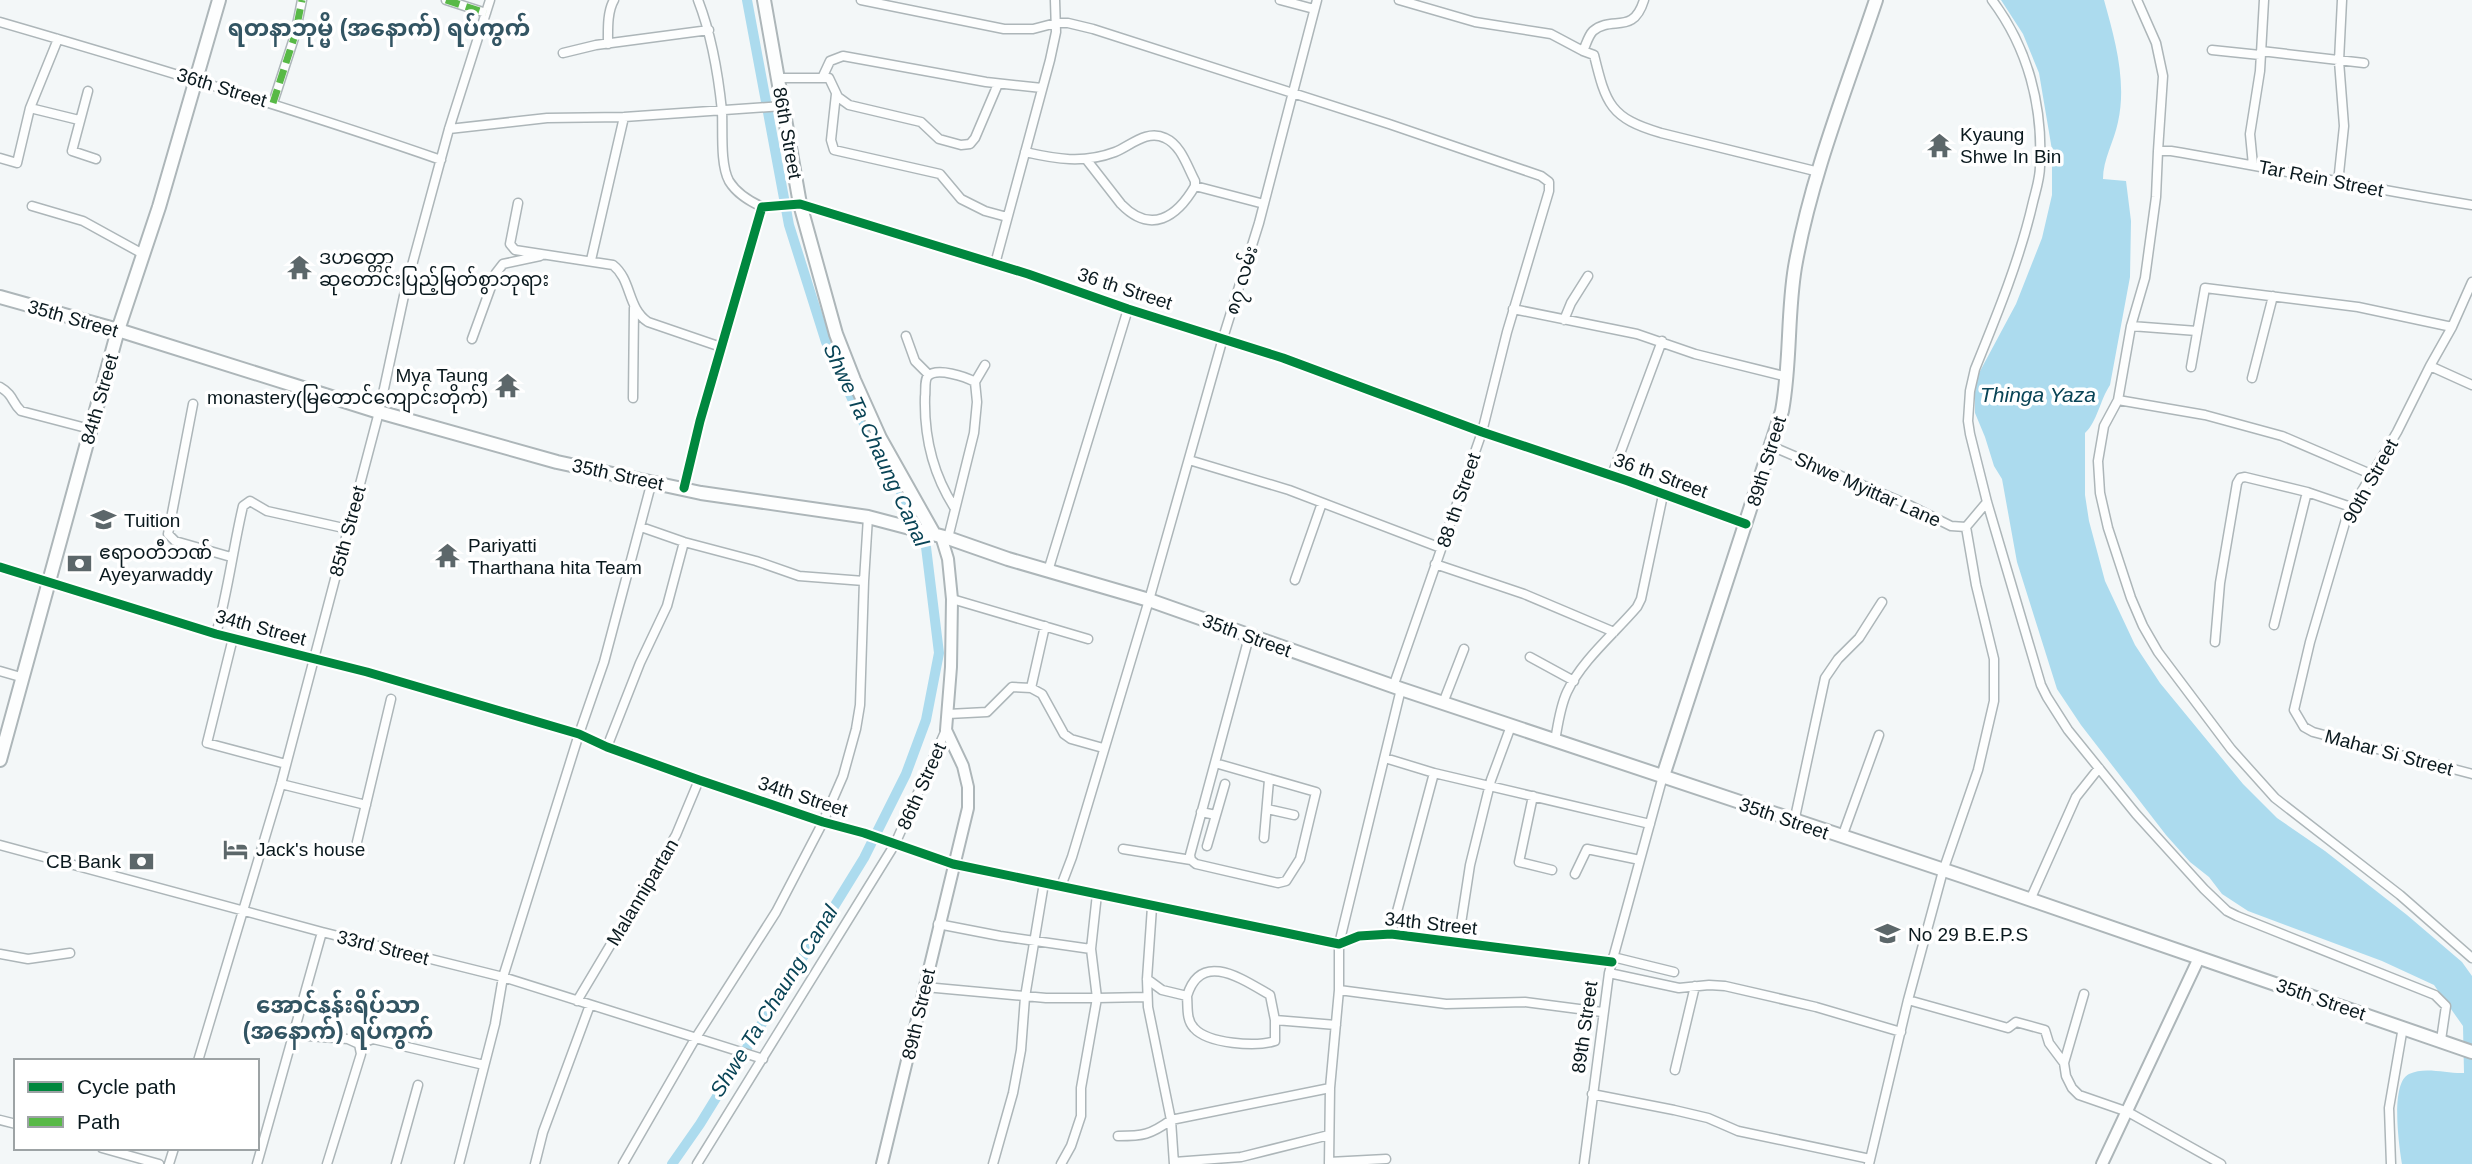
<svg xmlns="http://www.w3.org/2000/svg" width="2472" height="1164" font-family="Helvetica,'Noto Sans Myanmar',sans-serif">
  <rect width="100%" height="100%" fill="#f3f7f8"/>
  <path fill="#acdbee" d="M2001,0H2104C2115,39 2127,82 2118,122C2114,142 2103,159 2103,179L2126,181L2131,221L2130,277L2110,385C2100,400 2097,422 2085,433V495L2089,521L2105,581L2135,645L2160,683L2243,784L2277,818L2325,851L2407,915L2462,962L2472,976V1164H2402C2399,1146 2390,1083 2409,1074C2425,1066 2448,1074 2464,1073L2463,1026L2434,985L2382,961L2248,911L2222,894L2209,877L2190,862L2166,835L2081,725L2057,689L2017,562L2002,479L1994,466L1985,437L1975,413V392L1979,373L2016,304L2042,238L2052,195V150L2039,73L2023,34Z"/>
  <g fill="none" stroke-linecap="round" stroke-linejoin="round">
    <path stroke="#acdbee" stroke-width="10" d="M672,1164L700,1124L864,858L906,774L926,720L939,653L926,547L906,501L859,414L826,342L789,225L747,0"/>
    <defs>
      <path id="minor" d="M446,0L486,13
        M698,0C712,36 718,72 722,111C723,131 720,164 729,181C737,194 749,201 762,207
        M861,0L1004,29H1033L1056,23H1068L1093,29L1389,124L1541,176L1549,182V191L1507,332L1482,432L1393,687
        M1280,0L1314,9
        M1399,0L1475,22L1551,34L1583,51
        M1644,0C1633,36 1612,15 1593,31C1588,36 1586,45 1583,51L1594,55C1606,104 1610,118 1661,133L1819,172
        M1992,0C2028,48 2043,106 2040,166C2040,178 2036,190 2033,202C2020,259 1997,315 1975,369L1970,391L1968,421L1970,434L1987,502L2041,685L2047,697L2068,730L2136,814L2204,889L2227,911L2237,916L2435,995L2446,1006L2441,1040
        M2137,0L2156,43L2163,76L2158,151H2171C2272,168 2371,189 2472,205
        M0,22C148,65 295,109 441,160
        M608,44C608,30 607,12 614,0
        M2212,50L2260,55
        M2261,51L2364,63
        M563,53L596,45L709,30
        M823,76L830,61L843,56L986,82L1042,88
        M778,78H829L838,97L849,105L921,122L939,139L961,145L970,144L975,138L998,84
        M88,91L72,151L96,159
        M836,94L831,140L834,150L940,174L961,199L985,211L1007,217
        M273,103L295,35L302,0
        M30,108L79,120
        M449,129L547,118L624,117L783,106
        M2158,151L2156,197L2145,278L2131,326L2118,400L2104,426L2098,461L2100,493L2108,528L2131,598L2143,626L2158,652L2231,749L2275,798L2400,895L2472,958
        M1025,152C1056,159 1083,164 1115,152C1130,146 1147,129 1165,138C1181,145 1187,166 1195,181V186L1264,204
        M0,158L17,163L30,108L58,39
        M1086,159L1121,204C1151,235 1177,217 1195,186
        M2253,165L2250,134L2260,71L2264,0
        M2338,183L2344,126L2339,61L2342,0
        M518,203L510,244L515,250L613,265C632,280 627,308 648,322L721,347
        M32,206L83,221L143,254
        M591,260L624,117
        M995,264L1050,60L1056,32L1055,0
        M2472,282L2452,327L2430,366L2397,432L2347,516L2310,642L2294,710L2304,727L2313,732L2472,774
        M1513,309L1637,334L1695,354L1788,377
        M1564,320L1571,303L1588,276
        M2131,326L2197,331
        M906,336L915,361L929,375
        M472,339L496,273L503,264L540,256
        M2430,366L2472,385
        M2191,367L2205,288L2358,307L2452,327
        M2252,378L2273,296
        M0,387C14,395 12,403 21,411L90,429
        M633,398L634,308
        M2118,400L2205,415L2282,436L2373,475
        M193,404L168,534L175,541L231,557
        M1771,446L1909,505L1951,526L1966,527
        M1189,460L1289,490L1441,548
        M1612,475L1662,341
        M684,488L700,421L762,207L800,204L1028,274L1128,309L1283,358L1482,432L1628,481L1746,524
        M954,507C933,474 924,436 925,397C926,391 924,380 928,376C937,367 966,377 975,382
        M641,527L684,542L756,561L799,576L864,581
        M1966,527L1987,502
        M948,538L974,433L977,402L975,382L985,365
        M1435,564L1524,594L1614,632
        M0,567L216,634L367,672L579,734L607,747L699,780L823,822L864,833L953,864L1339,944L1359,936L1391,934L1612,962
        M1048,571L1128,309
        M1295,580L1322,503
        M952,599L1088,639
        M2274,625L2307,492
        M216,634C228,592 233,548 243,506L250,501L267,511L348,529
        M233,638L207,743L286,764
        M2215,642L2220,583L2237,483L2240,478L2245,477L2307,492L2351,507
        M1530,657L1574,681
        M0,671L24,678
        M1031,688L1045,626
        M1443,703L1464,649
        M948,714L987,712L1012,687L1031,688L1042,694L1064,734L1071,739L1103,748
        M1555,741C1558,724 1560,707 1567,692C1582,660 1614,634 1637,607L1641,599L1663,495
        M607,747L640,663L667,606L684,542
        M1385,758L1434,773
        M1215,763L1316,792L1300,859L1286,881L1278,883L1196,864L1191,860L1190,855L1249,637
        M281,784L366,805
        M1533,796L1519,862L1552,870
        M1267,809L1294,815
        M1201,812L1216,815L1207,846
        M1216,815L1225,784
        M1794,822L1825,678L1838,659L1859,638L1882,602
        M1842,837L1879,735
        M1264,838L1269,780
        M357,842L391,699
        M0,845L322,932L503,977L763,1059
        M1123,849L1191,860
        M1575,874L1587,849L1640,860
        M1061,886L1072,857L1149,600L1223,338L1259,223L1317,0
        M2030,900L2076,797L2099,768
        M1152,907L1147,979L1148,1007L1171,1120L1174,1164
        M938,924L1000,936L1091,949L1097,894
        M1391,934L1434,773L1650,824
        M1458,943L1470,865L1491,780L1511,726
        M0,954L28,959L70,953
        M1613,957L1674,972
        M1609,973L1679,988L1709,985L1725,986L1816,1007L1901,1032
        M1147,979L1162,990L1187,996C1201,950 1242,979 1270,995L1275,1020V1041C1256,1047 1208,1044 1194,1028C1186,1020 1188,1007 1187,996
        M925,987L1046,998H1097L1091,949
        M1339,990L1446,1004L1525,1002L1602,1012
        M2084,994L2064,1063L2066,1076L2072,1088L2079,1095L2128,1112L2221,1164
        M1908,1000L2008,1028L2016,1022L2045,1030L2049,1043L2064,1063
        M577,1001L676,835L699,780
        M1275,1020L1336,1025
        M295,1035L348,1039L359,1044
        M359,1044L373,1039L484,1065
        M198,1061L281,784L379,412L405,291L449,129L490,0
        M1675,1070L1695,986
        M1592,1094L1674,1110L1708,1118L1738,1131L1870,1159
        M0,1120L16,1124
        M1118,1136C1143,1136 1150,1135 1171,1120L1330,1088
        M102,1148L159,1164
        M1174,1162L1241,1157L1329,1135
        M1329,1162L1386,1159
        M169,1164L174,1148
        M257,1164L322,932
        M327,1164L361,1054L359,1044
        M396,1164L418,1085
        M459,1164L495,1024L503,977L579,734L604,662L652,481
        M535,1164L543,1132L590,1005
        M623,1164L695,1039L776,912L823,822L843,776L856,729L860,705L864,581L868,517
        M697,1164L895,844L946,730
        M993,1164L1013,1093L1021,1050L1025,997L1044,883
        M1061,1164L1071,1146L1081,1116V1088L1097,998L1147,997
        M1329,1164L1330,1088L1339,990V944L1401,689
        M1584,1164L1609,973L1663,776
        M1869,1164L1908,1000L1943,871L1978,770L1994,701V659L1976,585L1966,527
        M2391,1164L2389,1108L2403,1027"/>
      <path id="tertiary" d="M882,1164L968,808V787L963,766L946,730L951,667L952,599L948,559L941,536
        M2102,1164L2199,958"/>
      <path id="secondary" d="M764,0L800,204L836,334L854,380L880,438L934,534
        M0,760L118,330L379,412L557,462L701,493L868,517L948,538L1008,559L1149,600L1401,689L1962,876L2472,1052
        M1663,776L1782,411C1791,362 1787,315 1795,267C1811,176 1847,87 1876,0"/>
      <path id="primary" d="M0,297L118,330L159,207L219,0"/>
    </defs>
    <use href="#minor" stroke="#adb6b9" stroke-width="11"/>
    <use href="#tertiary" stroke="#adb6b9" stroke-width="14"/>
    <use href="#secondary" stroke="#adb6b9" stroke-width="16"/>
    <use href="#primary" stroke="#adb6b9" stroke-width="16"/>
    <use href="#minor" stroke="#fdfefe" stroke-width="8"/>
    <use href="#tertiary" stroke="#fdfefe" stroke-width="10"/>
    <use href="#secondary" stroke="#fdfefe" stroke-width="12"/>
    <use href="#primary" stroke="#fdfefe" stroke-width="12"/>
    <path stroke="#58b947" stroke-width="7" stroke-dasharray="14 7" stroke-linecap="butt" d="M446,0L486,13
      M273,103L295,35L302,0"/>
    <defs>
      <path id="cycleway" d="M684,488L700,421L762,207L800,204L1028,274L1128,309L1283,358L1482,432L1628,481L1746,524
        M0,567L216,634L367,672L579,734L607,747L699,780L823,822L864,833L953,864L1339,944L1359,936L1391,934L1612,962"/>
    </defs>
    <use href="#cycleway" stroke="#fff" stroke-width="13"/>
    <use href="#cycleway" stroke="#00873e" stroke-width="9"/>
  </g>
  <defs>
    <symbol id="temple-bare" viewBox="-9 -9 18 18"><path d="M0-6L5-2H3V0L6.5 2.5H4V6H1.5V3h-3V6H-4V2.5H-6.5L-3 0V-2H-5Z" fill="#5c676a" stroke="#fff" stroke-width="2.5" paint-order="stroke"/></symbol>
    <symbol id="school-bare" viewBox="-9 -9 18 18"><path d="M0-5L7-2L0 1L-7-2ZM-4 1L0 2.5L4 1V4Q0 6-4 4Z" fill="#5c676a" stroke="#fff" stroke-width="2.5" paint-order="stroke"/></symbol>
    <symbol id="bank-bare" viewBox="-9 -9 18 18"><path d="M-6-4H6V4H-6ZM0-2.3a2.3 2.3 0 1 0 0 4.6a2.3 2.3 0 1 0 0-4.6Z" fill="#5c676a" stroke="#fff" stroke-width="2.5" paint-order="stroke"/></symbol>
    <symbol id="hotel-bare" viewBox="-9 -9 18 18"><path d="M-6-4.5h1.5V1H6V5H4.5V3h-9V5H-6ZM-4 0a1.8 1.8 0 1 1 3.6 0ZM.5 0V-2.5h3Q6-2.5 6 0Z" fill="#5c676a" stroke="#fff" stroke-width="2.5" paint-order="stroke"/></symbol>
  </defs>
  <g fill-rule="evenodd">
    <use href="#temple-bare" x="1922" y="128" width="35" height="35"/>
    <use href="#temple-bare" x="282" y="250" width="35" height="35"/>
    <use href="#temple-bare" x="490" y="368" width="35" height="35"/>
    <use href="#school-bare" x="86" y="502" width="35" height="35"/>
    <use href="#temple-bare" x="430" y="538" width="35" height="35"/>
    <use href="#bank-bare" x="62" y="546" width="35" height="35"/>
    <use href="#hotel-bare" x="218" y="832" width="35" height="35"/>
    <use href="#bank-bare" x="124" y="844" width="35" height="35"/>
    <use href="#school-bare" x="1870" y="916" width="35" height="35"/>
  </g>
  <g text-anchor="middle" stroke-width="7" stroke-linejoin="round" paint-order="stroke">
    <g font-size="19" fill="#0a191e" stroke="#fff">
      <text transform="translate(222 87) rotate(17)" y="7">36th Street</text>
      <text transform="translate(788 133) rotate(80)" y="7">86th Street</text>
      <text transform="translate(2321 178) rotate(11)" y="7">Tar Rein Street</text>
      <text transform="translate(1241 280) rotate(-73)" y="7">၈၇ လမ်း</text>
      <text transform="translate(1125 288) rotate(18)" y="7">36 th Street</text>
      <text transform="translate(73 318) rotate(16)" y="7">35th Street</text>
      <text transform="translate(99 399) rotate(-74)" y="7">84th Street</text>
      <text transform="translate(1766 461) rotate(-73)" y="7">89th Street</text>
      <text transform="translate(618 474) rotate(12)" y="7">35th Street</text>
      <text transform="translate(1661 475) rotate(20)" y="7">36 th Street</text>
      <text transform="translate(2370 481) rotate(-61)" y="7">90th Street</text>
      <text transform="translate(1868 489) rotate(24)" y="7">Shwe Myittar Lane</text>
      <text transform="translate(1458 500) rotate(-71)" y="7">88 th Street</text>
      <text transform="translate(347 531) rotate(-75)" y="7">85th Street</text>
      <text transform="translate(261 627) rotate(15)" y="7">34th Street</text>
      <text transform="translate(1247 635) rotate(20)" y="7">35th Street</text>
      <text transform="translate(2389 752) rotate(15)" y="7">Mahar Si Street</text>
      <text transform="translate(921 786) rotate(-66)" y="7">86th Street</text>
      <text transform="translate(803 796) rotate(18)" y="7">34th Street</text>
      <text transform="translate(1784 818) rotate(19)" y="7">35th Street</text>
      <text transform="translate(642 892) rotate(-59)" y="7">Malannipartan</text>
      <text transform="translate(1431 923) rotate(6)" y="7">34th Street</text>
      <text transform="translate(383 947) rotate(14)" y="7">33rd Street</text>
      <text transform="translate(2321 999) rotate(19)" y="7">35th Street</text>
      <text transform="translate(918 1014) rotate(-77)" y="7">89th Street</text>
      <text transform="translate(1584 1027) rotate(-82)" y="7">89th Street</text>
    </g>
    <g font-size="19" fill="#0a191e" stroke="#fff" text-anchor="start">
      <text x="1960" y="141">Kyaung<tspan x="1960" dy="22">Shwe In Bin</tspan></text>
      <text x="319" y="264">ဒဟတ္တော<tspan x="319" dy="22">ဆုတောင်းပြည့်မြတ်စွာဘုရား</tspan></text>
      <text x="488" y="382" text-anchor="end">Mya Taung<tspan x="488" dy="22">monastery(မြတောင်ကျောင်းတိုက်)</tspan></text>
      <text x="124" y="527">Tuition</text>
      <text x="468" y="552">Pariyatti<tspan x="468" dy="22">Tharthana hita Team</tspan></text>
      <text x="99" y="559">ဧရာဝတီဘဏ်<tspan x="99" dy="22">Ayeyarwaddy</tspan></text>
      <text x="256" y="856">Jack's house</text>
      <text x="121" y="868" text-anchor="end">CB Bank</text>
      <text x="1908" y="941">No 29 B.E.P.S</text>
    </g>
    <g font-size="21" font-style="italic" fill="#094456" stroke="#fff">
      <text x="2038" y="402">Thinga Yaza</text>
      <text transform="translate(876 445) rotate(65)" y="7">Shwe Ta Chaung Canal</text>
      <text transform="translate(774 1001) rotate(-58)" y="7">Shwe Ta Chaung Canal</text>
    </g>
    <g font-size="23" font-weight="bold" fill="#335563" stroke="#fff">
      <text x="379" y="36">ရတနာဘုမ္မိ (အနောက်) ရပ်ကွက်</text>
      <text x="338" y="1013">အောင်နန်းရိပ်သာ<tspan x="338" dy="26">(အနောက်) ရပ်ကွက်</tspan></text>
    </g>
  </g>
  <rect x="14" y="1059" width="245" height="91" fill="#ffffff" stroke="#9da3a5" stroke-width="2"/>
  <rect x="28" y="1082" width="35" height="10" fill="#00873e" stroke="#9da3a5" stroke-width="2"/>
  <text x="77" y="1094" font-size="21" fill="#0a191e">Cycle path</text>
  <rect x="28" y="1117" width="35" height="10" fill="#58b947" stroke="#9da3a5" stroke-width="2"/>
  <text x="77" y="1129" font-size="21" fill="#0a191e">Path</text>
</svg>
